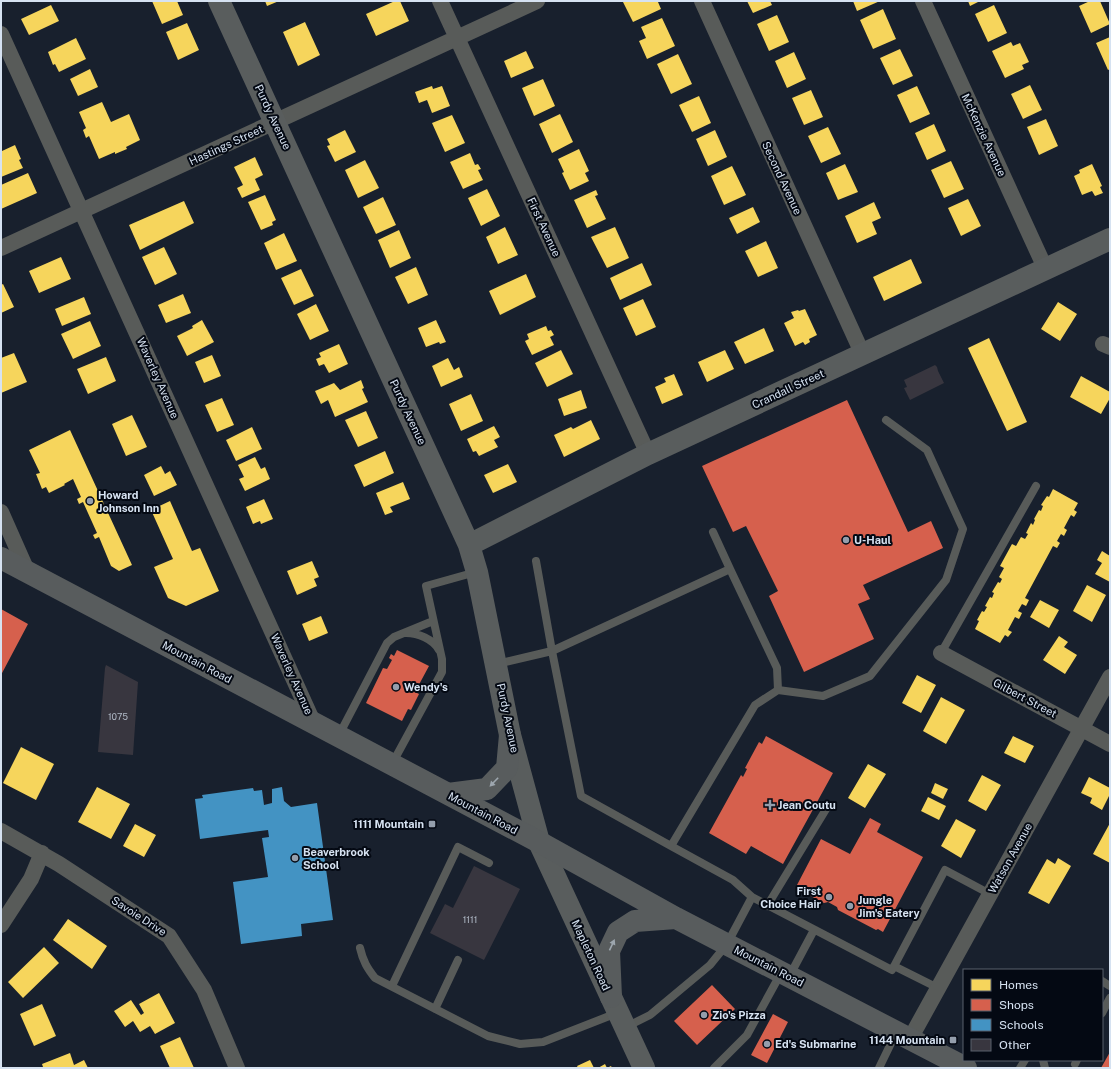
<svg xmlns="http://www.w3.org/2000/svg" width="1111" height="1069" font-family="'Public Sans',sans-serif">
  <rect width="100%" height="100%" fill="#18202d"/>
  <path fill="#f6d55c" d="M152,1H177L183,15L162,24Z
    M265,1H279L267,6Z
    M395,1H400L409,21L376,36L366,14Z
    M625,1H661L658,2L661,9L633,22L623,2Z
    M747,1H770L772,5L753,13Z
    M853,1H880L857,11Z
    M968,1H980L970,6Z
    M1090,1H1100L1110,24L1091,33L1079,6Z
    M51,5L59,21L29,35L21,19Z
    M994,5L1007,33L988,42L975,14Z
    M883,9L896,39L873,49L860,20Z
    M777,15L789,42L769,51L757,24Z
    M662,18L675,46L647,59L639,41L646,38L641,27Z
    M305,22L320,55L298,66L283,32Z
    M187,23L199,50L178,60L166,32Z
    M1110,37V69L1108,70L1096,43Z
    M76,38L86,59L59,72L55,64L53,65L48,52Z
    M1011,42L1013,46L1020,43L1029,62L1022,65L1024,69L1005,78L992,51Z
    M900,49L913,76L893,85L880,58Z
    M526,51L534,68L511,78L504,61Z
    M794,52L806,79L787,88L775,61Z
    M678,54L692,84L671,94L657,64Z
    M90,69L98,87L78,96L70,79Z
    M543,79L555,106L534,116L522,88Z
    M1030,85L1042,110L1023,119L1011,94Z
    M432,86L433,89L442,86L450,106L432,113L427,100L419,103L415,92Z
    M917,86L930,114L910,123L897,95Z
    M811,90L823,117L804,125L792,98Z
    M699,96L711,123L692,132L679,105Z
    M102,102L111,122L129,114L140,140L126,147L127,149L115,154V152L99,159L89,136L86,138L83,130L86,128L79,112Z
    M560,114L573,142L552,153L539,124Z
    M452,115L465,143L445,152L432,123Z
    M1046,119L1058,146L1039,155L1027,127Z
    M934,124L946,151L927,160L915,133Z
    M828,127L841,154L821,163L808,136Z
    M345,130L356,152L335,162L327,146L330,145L327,139Z
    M715,130L727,157L708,166L696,139Z
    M15,145L21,159L19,160L23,168L1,177V148L2,151Z
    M579,149L589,171L585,173L589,181L570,190L562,173L564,172L558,159Z
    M470,153L475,165L478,164L481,169L478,170L483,180L463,189L450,162Z
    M255,157L263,175L255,179L260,190L242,198L237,188L243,185L234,167Z
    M365,160L379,188L358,198L345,170Z
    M951,161L964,189L944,198L931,170Z
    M845,164L858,192L838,200L826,173Z
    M1092,164L1102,186L1100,187L1103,193L1095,196L1092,191L1082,195L1074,176L1080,173L1079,170Z
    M732,166L746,195L724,205L711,176Z
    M28,173L37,193L1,209V185Z
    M487,189L500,216L481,226L468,198Z
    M596,190L598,195L595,196L606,219L587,228L574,200Z
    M265,195L276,220L272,222L273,225L261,230L248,202Z
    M383,197L396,225L376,234L363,207Z
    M968,199L981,226L961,236L948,208Z
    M184,201L194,223L140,250L129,225Z
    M874,202L881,218L872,222L877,234L857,243L845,216Z
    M753,207L760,222L737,234L729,218Z
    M505,227L518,255L498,264L486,237Z
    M615,227L629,258L607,268L591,237Z
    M399,230L411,258L390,268L378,240Z
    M284,233L297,261L276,270L264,243Z
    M766,241L778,268L758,277L745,251Z
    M164,247L177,274L155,285L142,257Z
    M61,257L71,279L39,293L29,271Z
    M911,259L922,283L884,301L873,277Z
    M642,263L652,285L620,300L610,278Z
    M416,267L428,295L408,304L395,277Z
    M301,269L314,296L294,305L281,278Z
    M526,274L536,297L500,315L489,291Z
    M3,284L14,307L1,313V285Z
    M183,294L191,313L166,323L158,305Z
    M84,297L91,314L62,326L55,309Z
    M643,299L656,327L636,336L623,308Z
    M1058,302L1077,314L1060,341L1041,329Z
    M316,304L329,331L310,340L297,314Z
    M805,309L817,335L809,339L810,342L805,345L803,342L795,346L784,323L794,318L791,312L798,310L799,311Z
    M202,320L214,342L187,356L177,336L193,328L192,326Z
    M436,320L446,342L440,344L439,342L426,347L418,328Z
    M90,321L101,346L73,359L61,334Z
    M546,326L548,331L551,330L554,335L550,337L554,345L532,355L525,341L529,339L527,334Z
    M764,328L774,351L745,364L734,342Z
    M989,338L1027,422L1007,431L968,348Z
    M339,344L348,364L329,373L324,364L319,366L316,359L321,357L319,353Z
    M561,350L573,374L547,387L535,363Z
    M725,350L734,369L707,382L698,362Z
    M14,353L27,382L1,393V358Z
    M212,355L221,376L204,383L195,362Z
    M106,357L116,381L88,394L77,369Z
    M448,358L454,370L459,367L463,377L441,387L432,366Z
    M674,374L683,395L662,404L655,387L666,382L664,378Z
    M1081,376L1110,392V398L1101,414L1070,397Z
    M361,380L364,388L362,389L368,402L335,417L328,400L321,404L315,391L334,383L340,390Z
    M581,390L587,408L564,416L558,399Z
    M471,394L483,421L461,431L449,404Z
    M222,398L234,425L217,432L205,405Z
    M366,411L378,438L358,447L345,420Z
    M132,415L147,447L126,456L112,424Z
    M591,420L600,439L564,457L554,435L571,427L573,429Z
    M494,426L500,437L494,440L498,447L479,456L476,451L473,452L467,439Z
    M252,427L262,449L236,461L226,440Z
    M70,430L132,565L119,571L111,566L99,537L95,539L93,535L97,533L83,502L79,504L77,499L81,497L73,479L64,484L65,485L49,493L46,487L42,489L36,474L40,473L29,450Z
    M385,451L394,473L364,487L354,465Z
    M255,457L261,469L265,467L270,479L245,491L239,479L244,477L238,465Z
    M508,464L517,482L493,493L484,475Z
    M161,466L165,474L170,471L177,485L154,496L144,475Z
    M403,482L410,499L390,507L393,512L385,515L376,493Z
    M1053,489L1078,503L1074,510L1077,512L1074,517L1071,515L1064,528L1067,530L1064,536L1061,534L1057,541L1060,543L1057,548L1053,546L1025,598L1029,600L1026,606L1022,604L1018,611L1022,613L1019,619L1015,617L1008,630L1012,632L1008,637L1005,635L1000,643L975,629L979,621L977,620L982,611L984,612L987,607L985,606L990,597L992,598L994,593L992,592L998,582L1000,583L1002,579L999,577L1004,568L1000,566L1012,544L1016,546L1021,537L1025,539L1028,534L1026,533L1031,523L1033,525L1035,520L1034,519L1039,510L1041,511L1043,506L1041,505L1047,496L1049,497Z
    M264,499L273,519L261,524L260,521L253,524L246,507Z
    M170,501L192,551L200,548L219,591L186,606L168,598L154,567L173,559L151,510Z
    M1102,551L1110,556V582L1095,574L1102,563L1097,560Z
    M312,561L319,577L314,579L317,586L297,595L287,571Z
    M1087,585L1106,595L1092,622L1073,611Z
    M1040,600L1059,610L1049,628L1030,617Z
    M321,616L328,633L309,641L302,624Z
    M1059,636L1068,642L1064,647L1077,655L1065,674L1043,660Z
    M917,675L936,685L921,713L902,703Z
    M941,697L965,710L946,744L923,731Z
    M1013,736L1034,746L1025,763L1004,753Z
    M21,747L54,764L36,800L3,783Z
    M868,764L886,774L865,808L848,798Z
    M982,775L1001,785L986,811L968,801Z
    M1089,777L1110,788V794L1102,810L1090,803L1092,798L1081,793Z
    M935,783L948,789L943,799L931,793Z
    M97,787L130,804L111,839L78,822Z
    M928,797L946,806L939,820L921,811Z
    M956,819L976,830L961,858L941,846Z
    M1110,823V863L1093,854Z
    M135,824L156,835L144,857L123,846Z
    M1058,858L1071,866L1049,904L1028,893L1047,859L1055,864Z
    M68,919L107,946L92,969L53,940Z
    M44,947L59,963L23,998L8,982Z
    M159,993L175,1023L155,1034L150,1026L140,1032L133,1021L125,1027L114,1011L131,1000L141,1015L144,1013L139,1004Z
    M42,1004L56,1036L34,1046L20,1014Z
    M180,1037L194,1068H170L160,1046Z
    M70,1053L74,1065L84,1060L88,1068H41L43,1067L42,1064Z
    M590,1060L594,1068H578L577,1066Z
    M605,1064L607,1068L611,1066L612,1068H598Z"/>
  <path fill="#d6604d" d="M847,400L908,532L931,521L943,548L863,585L870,599L858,604L874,639L804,672L769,596L778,591L746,526L733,532L702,466Z
    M1,609L28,624L1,675Z
    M397,650L429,666L415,692L419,694L411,710L408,709L402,721L366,703L383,668L387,669L392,660L389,658L391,654L394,656Z
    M766,736L833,773L783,864L751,846L746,854L709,833L741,775L743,777L747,769L745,768L759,742L762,744Z
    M870,818L881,824L877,832L923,857L883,932L878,929L876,930L838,910L837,907L828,902L824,903L799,890L798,886L797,885L821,839L850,854Z
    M712,985L735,1009L697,1045L674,1021Z
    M773,1014L788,1022L767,1063L751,1055Z
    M1110,1052V1068H1101Z"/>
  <path fill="#4393c3" d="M282,787L284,801L291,807L317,803L333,920L301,924L302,936L241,944L233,882L268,877L262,838L269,837L268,830L200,839L195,799L203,798L202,795L253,788L254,791L262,790L264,805L272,803V789Z"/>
  <path fill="#38363f" d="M935,365L937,367L938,371L944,383L910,400L904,388L907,387L904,380Z
    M106,665L138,682L133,755L98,752L105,668Z
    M474,866L520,889L484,960L430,933L445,904L453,908Z"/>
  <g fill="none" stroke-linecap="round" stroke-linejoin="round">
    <path stroke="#585b59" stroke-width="8" d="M713,532L730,569
      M406,633C418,633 433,639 439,650
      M941,653L1036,486
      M497,664L552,651L730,569L777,668L778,690L755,705L671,846L581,796L552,651L536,561
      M778,690L823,696L870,676L946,580L963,529L927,450L886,420
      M339,735L387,643L394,637L433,621
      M392,764L442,672V659L426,586L476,572
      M671,846L733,880L752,897
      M767,906L828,806
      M360,948C363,961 367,968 375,978L488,1036L520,1044L543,1042L617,1013
      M894,966L938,988
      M790,975L814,930
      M1102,981L1110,986
      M392,986L458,847L489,863
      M435,1009L458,960
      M1102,1013L1110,998
      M626,1027L650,1015L710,965L727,944L752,897L892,970L945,870L990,894
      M1043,1060L1045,1068
      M1075,1064L1077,1060
      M714,1068L747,1035L781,973
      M879,1068L896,1033
      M1020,1068L1025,1060"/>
    <path stroke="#585b59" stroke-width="16" d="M440,1L648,454
      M702,1L863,355
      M923,1L1046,270
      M1,34L314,724
      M1,248L537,1
      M1103,344L1110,347
      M1,512L28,573
      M941,653L1110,744
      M1,831L59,864L169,936L204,990L237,1068
      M1,925L31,879L42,853
      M910,1039L1110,677"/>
    <path stroke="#595d5d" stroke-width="22" d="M219,1L469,545L477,572L510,735L539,842L644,1068
      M469,545L648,454L1110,239"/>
    <path stroke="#585c5d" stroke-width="22" d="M1,558L539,842L676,918L966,1068
      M448,794L487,789L507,768L510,735
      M611,997L609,951L618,932L635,921L676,918"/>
  </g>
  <defs><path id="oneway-solid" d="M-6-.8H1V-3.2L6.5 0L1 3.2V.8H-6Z"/></defs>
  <g fill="#9da6ae">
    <use href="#oneway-solid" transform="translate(494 782) rotate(134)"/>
    <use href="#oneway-solid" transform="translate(612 945) rotate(-65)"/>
  </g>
  <g fill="#949eac" stroke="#040913" stroke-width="1.5">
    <circle cx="90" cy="501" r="4"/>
    <circle cx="846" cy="540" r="4"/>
    <circle cx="396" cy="687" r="4"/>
    <path d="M768 799h4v4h4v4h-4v4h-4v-4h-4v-4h4z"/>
    <rect x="428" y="820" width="8" height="8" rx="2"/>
    <circle cx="295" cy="858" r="4"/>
    <circle cx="829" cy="897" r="4"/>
    <circle cx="850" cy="906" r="4"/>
    <circle cx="704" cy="1015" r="4"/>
    <rect x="949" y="1036" width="8" height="8" rx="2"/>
    <circle cx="767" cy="1044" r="4"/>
  </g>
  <g text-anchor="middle" stroke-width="4" stroke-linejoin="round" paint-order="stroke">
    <g font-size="9" fill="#aeb7c4">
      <text x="118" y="720">1075</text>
      <text x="470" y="923">1111</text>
    </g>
    <g font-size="11" fill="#d6e2f1" stroke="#040913">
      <text transform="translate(273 117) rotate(65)" y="4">Purdy Avenue</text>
      <text transform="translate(984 135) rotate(65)" y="4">McKenzie Avenue</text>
      <text transform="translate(226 145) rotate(-25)" y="4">Hastings Street</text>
      <text transform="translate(782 178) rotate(65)" y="4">Second Avenue</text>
      <text transform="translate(544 227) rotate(65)" y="4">First Avenue</text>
      <text transform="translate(158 378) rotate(66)" y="4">Waverley Avenue</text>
      <text transform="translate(788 389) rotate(-25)" y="4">Crandall Street</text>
      <text transform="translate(408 412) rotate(65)" y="4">Purdy Avenue</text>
      <text transform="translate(197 662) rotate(28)" y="4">Mountain Road</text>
      <text transform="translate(292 674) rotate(66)" y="4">Waverley Avenue</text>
      <text transform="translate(1025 698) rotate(28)" y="4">Gilbert Street</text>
      <text transform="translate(508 718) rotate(78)" y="4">Purdy Avenue</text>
      <text transform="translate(483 813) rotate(28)" y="4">Mountain Road</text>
      <text transform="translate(1010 858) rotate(-61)" y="4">Watson Avenue</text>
      <text transform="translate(139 916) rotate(33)" y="4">Savoie Drive</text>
      <text transform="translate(591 955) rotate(65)" y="4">Mapleton Road</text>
      <text transform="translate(769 966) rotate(27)" y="4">Mountain Road</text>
    </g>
    <g font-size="11" font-weight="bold" fill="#d6e2f1" stroke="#040913" text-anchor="start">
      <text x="98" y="499">Howard<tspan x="98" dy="13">Johnson Inn</tspan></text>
      <text x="854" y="544">U-Haul</text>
      <text x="404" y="691">Wendy's</text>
      <text x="778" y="809">Jean Coutu</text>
      <text x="424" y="828" text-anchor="end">1111 Mountain</text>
      <text x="303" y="856">Beaverbrook<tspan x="303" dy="13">School</tspan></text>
      <text x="821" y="895" text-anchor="end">First<tspan x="821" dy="13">Choice Hair</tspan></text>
      <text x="858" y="904">Jungle<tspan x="858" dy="13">Jim's Eatery</tspan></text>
      <text x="712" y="1019">Zio's Pizza</text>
      <text x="945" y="1044" text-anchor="end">1144 Mountain</text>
      <text x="775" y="1048">Ed's Submarine</text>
    </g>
  </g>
  <rect width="1111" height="1069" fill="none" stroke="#d6e2f1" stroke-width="4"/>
  <rect x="963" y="969" width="140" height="92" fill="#040913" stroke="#58606c"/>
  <rect x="971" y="979" width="20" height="12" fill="#f6d55c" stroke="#58606c"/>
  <text x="999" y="989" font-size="12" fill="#d6e2f1">Homes</text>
  <rect x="971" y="999" width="20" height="12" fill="#d6604d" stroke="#58606c"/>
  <text x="999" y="1009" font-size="12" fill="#d6e2f1">Shops</text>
  <rect x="971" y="1019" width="20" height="12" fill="#4393c3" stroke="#58606c"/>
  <text x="999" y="1029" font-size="12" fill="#d6e2f1">Schools</text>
  <rect x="971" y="1039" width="20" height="12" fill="#38363f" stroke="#58606c"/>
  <text x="999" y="1049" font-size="12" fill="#d6e2f1">Other</text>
</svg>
